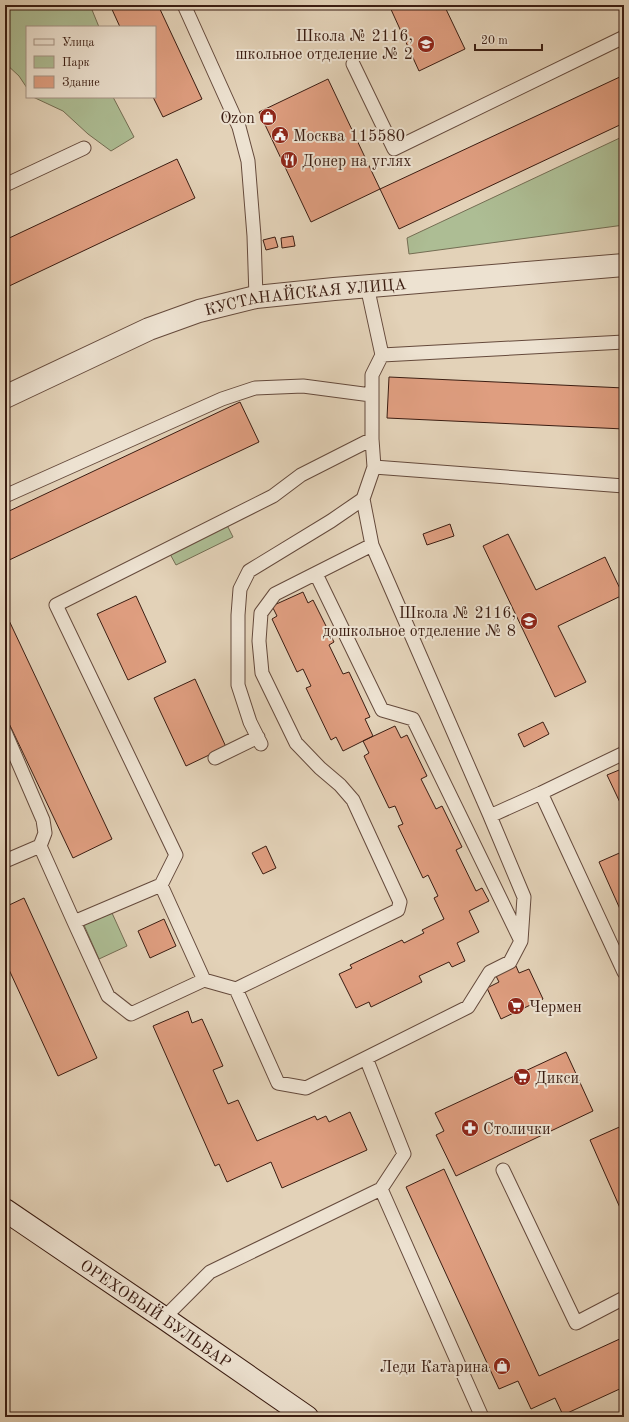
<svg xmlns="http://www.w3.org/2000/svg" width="629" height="1422" font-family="'Old Standard TT',serif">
  <rect width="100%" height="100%" fill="#e3d2b8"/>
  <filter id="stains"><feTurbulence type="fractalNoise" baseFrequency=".005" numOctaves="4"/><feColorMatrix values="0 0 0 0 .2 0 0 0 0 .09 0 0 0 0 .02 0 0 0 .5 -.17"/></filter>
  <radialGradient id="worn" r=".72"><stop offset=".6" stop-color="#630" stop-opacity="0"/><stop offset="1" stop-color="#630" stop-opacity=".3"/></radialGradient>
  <path fill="#adbd94" stroke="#746d53" d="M5,5H90L99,27H27V88L19,76L5,63Z
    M33,97H113L134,137L111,151L88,134L63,111Z
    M624,136V225L409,254L407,238Z
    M227,525L233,537L176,565L170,554Z
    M112,913L127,946L99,959L84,925Z"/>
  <path fill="#df9e80" stroke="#3b1d12" d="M110,5H158L202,99L163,117L153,97H155V27H120Z
    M389,5H444L465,49L419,71Z
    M624,75V123L399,229L380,189Z
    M328,79L380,189L311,222L259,112Z
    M177,159L195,198L5,288V240Z
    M293,236L295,246L282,248L281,238Z
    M275,237L278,247L266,250L263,240Z
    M389,377L624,388V429L387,418Z
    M240,402L259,442L5,562V513Z
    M450,524L454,536L427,545L423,534Z
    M508,534L536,590L605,557L623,595L558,626L586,682L555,697L483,546Z
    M303,592L308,603L313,600L334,642L329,645L343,674L349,672L370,717L365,719L373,736L343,751L336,737L331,740L306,688L311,686L303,669L297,672L272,619L277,616L272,606Z
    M136,596L166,662L128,680L97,614Z
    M5,612L112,839L73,858L5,715Z
    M195,679L226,747L186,766L154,698Z
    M543,722L549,734L524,747L518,734Z
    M395,726L401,738L407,735L427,776L421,779L436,809L442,806L462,847L456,850L476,891L482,888L489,901L469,911L479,932L457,943L465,961L452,967L449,962L419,976L422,982L371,1007L369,1002L356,1008L339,974L352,968L350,965L402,940L404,943L424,933L422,930L444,919L434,898L438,896L428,875L423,878L398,826L403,824L395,806L389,808L364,756L369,753L363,741Z
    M624,768V811L607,775Z
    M266,846L276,868L263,874L252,853Z
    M624,851V918L599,862Z
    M24,898L97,1058L58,1076L5,961V907Z
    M164,919L176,946L150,958L138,931Z
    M516,966L519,973L529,969L543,999L501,1019L487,988L499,982L496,976Z
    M188,1011L192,1023L202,1019L223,1066L213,1070L228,1104L238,1100L257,1141L315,1116L317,1120L326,1116L329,1122L350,1112L367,1150L282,1188L271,1162L227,1182L219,1164L215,1166L153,1026Z
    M566,1052L593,1111L456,1176L436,1135L444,1131L435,1113Z
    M624,1125V1209L621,1210L590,1140Z
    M444,1169L539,1376L624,1337V1387L563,1415L555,1398L531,1409L518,1381L499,1389L406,1187Z"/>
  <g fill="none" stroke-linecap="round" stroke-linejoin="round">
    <defs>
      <path id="lane" d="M184,5L239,127L248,161L254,236L256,297
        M353,64L394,149L624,37
        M5,185L84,148
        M367,286L382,355L372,375V439L374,467L363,499L372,545L490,816L541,793L624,753
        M382,355L624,342
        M374,467L624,486
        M5,496L222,399L255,388L303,386L371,395
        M316,574L382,710L413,719L520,939
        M5,732L43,820L45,833L40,846L74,922L108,996L131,1014L204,980L236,989L398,910L400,902L353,800L340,785L320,768L296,743L262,673L259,641L261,613L275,594L372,545
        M261,744L250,722L238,685V615L240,589L249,571L331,521L363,499
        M215,758L258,737
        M541,793L624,972
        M5,861L40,846
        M74,922L161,885
        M204,980L161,885L176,855L56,605L273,496L301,475L372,439
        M236,989L278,1083L306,1088L366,1058
        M503,1170L576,1323L624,1298
        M381,1189L482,1417
        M164,1318L210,1272L381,1189L404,1154L366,1058L468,1007L490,972L510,962L521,941L524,897L490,816"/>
      <g id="street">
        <path id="s1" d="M5,397L149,329L199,311L256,297L334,289L624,265"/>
      </g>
      <g id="secondary">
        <path id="s2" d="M5,1210L164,1318L307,1417"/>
      </g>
    </defs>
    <use href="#lane" stroke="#654a3c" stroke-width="15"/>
    <use href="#street" stroke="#654a3c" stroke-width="24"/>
    <use href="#secondary" stroke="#3b1d12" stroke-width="24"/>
    <use href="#lane" stroke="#ede2d1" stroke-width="13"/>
    <use href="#street" stroke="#ede2d1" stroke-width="22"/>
    <use href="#secondary" stroke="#ede2d1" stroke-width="22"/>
  </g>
  <defs>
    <symbol id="school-disc" viewBox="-11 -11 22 22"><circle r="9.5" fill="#8f2418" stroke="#ede2d1"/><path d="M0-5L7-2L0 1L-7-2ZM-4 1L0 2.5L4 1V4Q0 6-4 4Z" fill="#fff"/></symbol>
    <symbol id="shop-disc" viewBox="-11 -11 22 22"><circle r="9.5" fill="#8f2418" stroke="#ede2d1"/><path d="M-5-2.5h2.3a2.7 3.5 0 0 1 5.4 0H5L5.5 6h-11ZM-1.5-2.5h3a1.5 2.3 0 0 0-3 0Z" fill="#fff"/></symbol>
    <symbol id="civic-disc" viewBox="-11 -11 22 22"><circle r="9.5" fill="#8f2418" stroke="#ede2d1"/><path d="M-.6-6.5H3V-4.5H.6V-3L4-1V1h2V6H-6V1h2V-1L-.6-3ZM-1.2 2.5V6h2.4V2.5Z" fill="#fff"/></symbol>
    <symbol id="restaurant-disc" viewBox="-11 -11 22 22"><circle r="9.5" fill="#8f2418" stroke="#ede2d1"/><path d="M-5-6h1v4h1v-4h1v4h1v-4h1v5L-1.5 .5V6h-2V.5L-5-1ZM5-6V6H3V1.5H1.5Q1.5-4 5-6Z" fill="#fff"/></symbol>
    <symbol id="supermarket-disc" viewBox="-11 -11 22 22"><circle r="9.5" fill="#8f2418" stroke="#ede2d1"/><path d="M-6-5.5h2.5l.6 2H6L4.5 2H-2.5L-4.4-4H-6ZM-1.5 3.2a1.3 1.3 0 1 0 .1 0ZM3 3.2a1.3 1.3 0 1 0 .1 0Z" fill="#fff"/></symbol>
    <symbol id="pharmacy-disc" viewBox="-11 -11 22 22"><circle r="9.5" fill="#8f2418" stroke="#ede2d1"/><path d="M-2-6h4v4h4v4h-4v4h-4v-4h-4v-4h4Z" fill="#fff"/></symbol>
  </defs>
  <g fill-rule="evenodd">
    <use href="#school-disc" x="416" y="34" width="20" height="20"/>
    <use href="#shop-disc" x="258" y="107" width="20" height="20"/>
    <use href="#civic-disc" x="270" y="125" width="20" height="20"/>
    <use href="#restaurant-disc" x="279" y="150" width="20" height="20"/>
    <use href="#school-disc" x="519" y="611" width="20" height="20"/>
    <use href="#supermarket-disc" x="506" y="996" width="20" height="20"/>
    <use href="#supermarket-disc" x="512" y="1067" width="20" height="20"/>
    <use href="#pharmacy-disc" x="460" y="1118" width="20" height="20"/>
    <use href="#shop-disc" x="492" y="1356" width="20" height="20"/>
  </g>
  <g text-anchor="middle" stroke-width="4" stroke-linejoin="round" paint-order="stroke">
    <g font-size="16" fill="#3b1d12" stroke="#ede2d1" text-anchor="start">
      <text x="413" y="41" text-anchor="end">Школа № 2116,<tspan x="413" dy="18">школьное отделение № 2</tspan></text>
      <text x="255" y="123" text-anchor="end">Ozon</text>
      <text x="293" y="141">Москва 115580</text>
      <text x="302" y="166">Донер на углях</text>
      <text x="516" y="618" text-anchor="end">Школа № 2116,<tspan x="516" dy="18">дошкольное отделение № 8</tspan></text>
      <text x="529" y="1012">Чермен</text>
      <text x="535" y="1083">Дикси</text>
      <text x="483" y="1134">Столички</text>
      <text x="489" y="1372" text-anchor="end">Леди Катарина</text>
    </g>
    <g font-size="16" fill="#3b1d12" stroke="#ede2d1">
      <text dy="6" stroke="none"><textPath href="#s1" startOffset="320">КУСТАНАЙСКАЯ УЛИЦА</textPath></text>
      <text dy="6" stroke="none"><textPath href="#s2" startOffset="183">ОРЕХОВЫЙ БУЛЬВАР</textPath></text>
    </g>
  </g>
  <rect width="629" height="1422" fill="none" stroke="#e3d2b8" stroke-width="20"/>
  <rect x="6" y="6" width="617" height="1410" fill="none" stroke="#3b1d12" stroke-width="2"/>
  <rect x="10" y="10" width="609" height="1402" fill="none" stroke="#3b1d12"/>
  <rect x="26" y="26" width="130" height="72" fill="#ede2d1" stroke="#a69385"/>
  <rect x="34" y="39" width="20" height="6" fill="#ede2d1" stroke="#a69385"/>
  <text x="62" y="46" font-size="12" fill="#3b1d12">Улица</text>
  <rect x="34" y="56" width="20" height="12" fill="#adbd94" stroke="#a69385"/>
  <text x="62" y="66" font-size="12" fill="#3b1d12">Парк</text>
  <rect x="34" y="76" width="20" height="12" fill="#df9e80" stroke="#a69385"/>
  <text x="62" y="86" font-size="12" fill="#3b1d12">Здание</text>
  <path d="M475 44v6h67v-6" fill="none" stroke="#3b1d12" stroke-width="2"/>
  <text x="481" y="44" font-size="12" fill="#3b1d12" stroke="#ede2d1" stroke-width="3" paint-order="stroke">20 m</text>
  <rect width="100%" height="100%" filter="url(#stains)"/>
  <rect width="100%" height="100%" fill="url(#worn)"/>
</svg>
